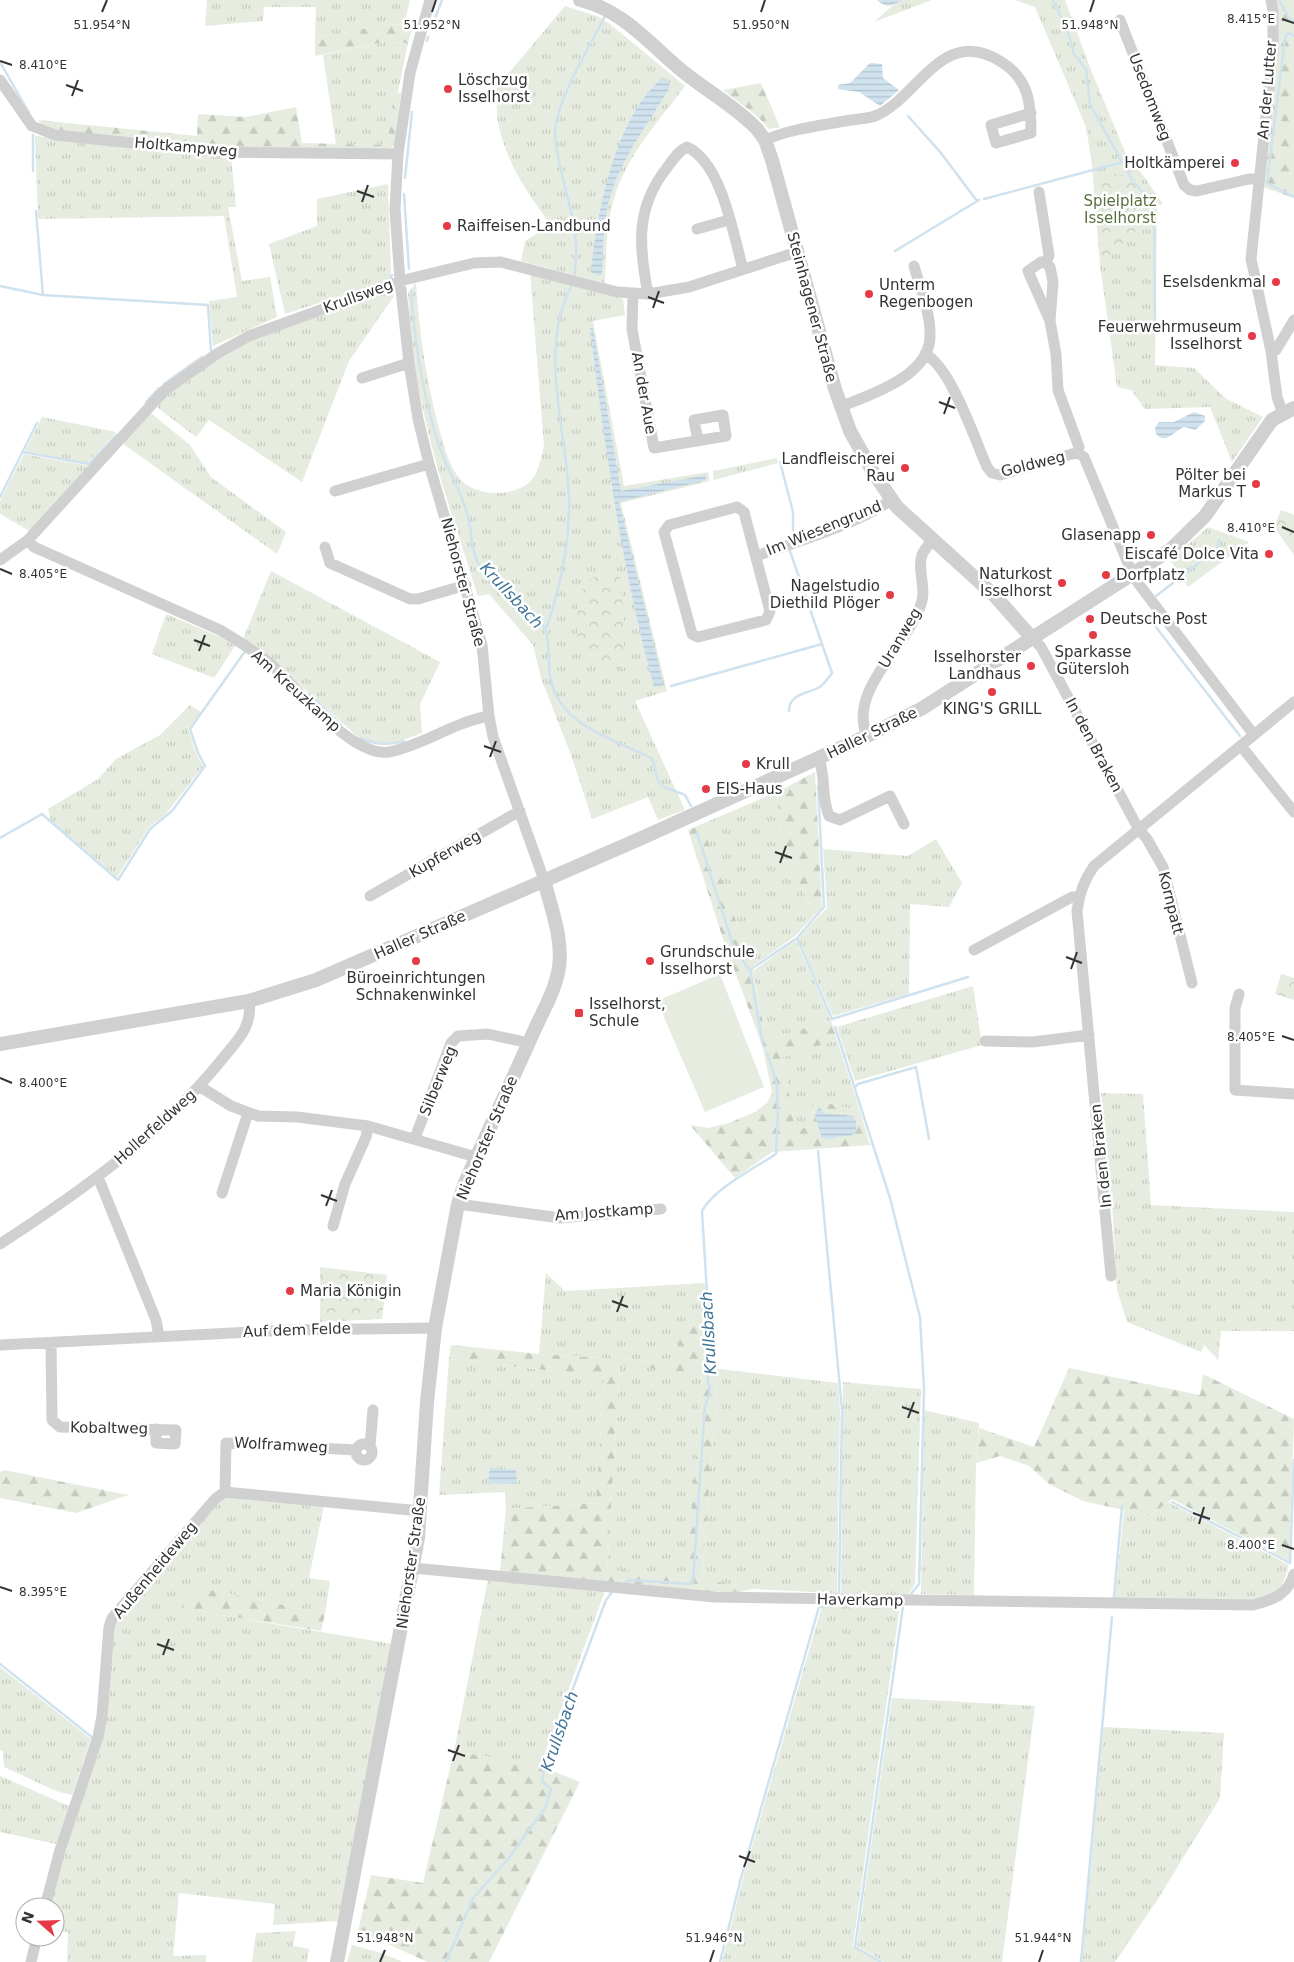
<svg xmlns="http://www.w3.org/2000/svg" width="1294" height="1962" font-family="'DejaVu Sans',sans-serif">
  <defs>
    <pattern id="grass-tufts" width="24" height="20" patternUnits="userSpaceOnUse" patternTransform="scale(1.25)"><rect width="24" height="20" fill="#e6ecdf"/><path d="M3 7l-1-3M5 7V3M7 7l1-3M15 17l-1-3M17 17v-4M19 17l1-3" fill="none" stroke="#c6cbc0"/></pattern>
    <pattern id="forest-firs" width="22" height="20" patternUnits="userSpaceOnUse" patternTransform="scale(1.25)"><rect width="22" height="20" fill="#e6ecdf"/><path d="M5 1l3.5 6h-7zM16 11l3.5 6h-7z" fill="#c6cbc0"/></pattern>
    <pattern id="park-crowns" width="20" height="18" patternUnits="userSpaceOnUse" patternTransform="scale(1.25)"><rect width="20" height="18" fill="#e6ecdf"/><path d="M2 6a3 3 0 1 1 6 0M12 15a3 3 0 1 1 6 0" fill="none" stroke="#c6cbc0"/></pattern>
    <pattern id="water-rules" width="6" height="5" patternUnits="userSpaceOnUse" patternTransform="scale(1.25)"><rect width="6" height="5" fill="#cfe2ee"/><path d="M0 2.5h6" fill="none" stroke="#b2c2cd"/></pattern>
  </defs>
  <rect width="100%" height="100%" fill="#fff"/>
  <path fill="url(#grass-tufts)" d="M207,0H410L404,25L388,24L315,38L316,7H264L263,21L205,26Z
    M903,0H932L874,22L892,6Z
    M1015,0H1065L1091,70L1130,164L1140,171L1163,204L1157,206L1155,365L1194,368L1225,398L1263,417L1232,462L1210,407L1145,409L1131,390L1117,387L1100,265L1092,165L1086,127L1035,7Z
    M565,6L599,17L610,24L685,86C659,121 626,156 614,199C606,227 606,254 605,283L521,261L525,241L551,225C528,194 505,161 498,122C496,111 497,98 497,87Z
    M385,42L408,43L388,139L382,145L336,144L323,55Z
    M35,136L231,156L236,207H228L242,281L270,277L277,317L213,346L209,301L237,297L224,216L38,219Z
    M388,184L391,274L387,281L285,314L269,244L317,226V199Z
    M530,272L623,299L625,315L593,321L624,486L708,472L710,481L621,503L667,691L635,701L685,810L658,820L648,797L592,819L571,755L541,678L533,645L489,594L478,596C445,494 412,402 408,293L416,283C419,331 426,378 438,425C443,441 447,461 457,475C467,491 490,495 508,492C536,486 538,471 544,446Z
    M389,292L394,296L349,361L302,482L209,420L196,437L158,408V402L219,356L251,339Z
    M152,414L190,445L211,477L286,532L277,554L122,443L145,416Z
    M42,417L116,432L88,463L25,451Z
    M24,454L90,466L31,532L0,514V501Z
    M777,458L778,463L714,480L713,471Z
    M1208,527L1249,542L1188,587L1170,560Z
    M271,571L440,662L420,704L422,733C396,743 384,747 357,736L278,665L243,639Z
    M166,614L218,636L235,646L214,678L152,654Z
    M190,705L201,712L188,729L196,753L203,766L165,815L149,827L117,877L51,821L48,809L98,779L116,759L160,735Z
    M777,792L780,837L814,916L795,936L752,967L702,824Z
    M936,839L962,883L949,907L910,904L909,994L833,1016L798,938L827,908L823,849L908,856Z
    M796,940L831,1020L774,1038L763,1023L753,971Z
    M973,986L982,1045L855,1081L837,1027Z
    M837,1040L860,1111L815,1100L809,1127L795,1130L783,1057Z
    M1101,1093L1143,1094L1151,1205L1294,1212V1331H1221L1218,1360L1204,1345L1201,1352L1127,1322L1117,1290L1112,1203Z
    M546,1273L565,1291L705,1283L707,1322H679L680,1363L539,1354Z
    M449,1359L604,1377L596,1503L506,1509L505,1492L439,1495Z
    M620,1364L702,1373L687,1576L607,1570Z
    M711,1368L838,1383L840,1409L837,1593L754,1589L702,1580L717,1392Z
    M843,1382L921,1389L915,1584L908,1595L841,1593Z
    M924,1410L979,1423L976,1463L974,1595L921,1594Z
    M227,1497L324,1505L309,1578L330,1581L325,1614L193,1586L184,1609L393,1644L338,1921L273,1925L275,1904L179,1893L173,1956L206,1955V1962H67L68,1932L55,1930V1907H48L64,1850L101,1738L113,1629L117,1618L217,1502Z
    M1168,1502L1289,1565C1283,1589 1277,1594 1254,1601L1115,1598L1124,1510L1150,1516Z
    M488,1579L605,1591L540,1766L454,1751Z
    M835,1604L900,1605L853,1946L879,1962H722L743,1878L822,1606L833,1607Z
    M0,1667L91,1739L72,1795L56,1791L4,1767L3,1751L0,1750Z
    M892,1698L1035,1706L1002,1962H884L857,1946Z
    M1103,1727L1224,1733L1220,1798L1156,1902L1115,1962H1082Z
    M0,1776L69,1806L56,1844L0,1832Z
    M296,1931L293,1946L309,1949L307,1962H252L256,1933Z
    M352,1945L381,1953L403,1962H347Z"/>
  <path fill="url(#forest-firs)" fill-rule="evenodd" d="M1277,0H1294V198L1263,187Z
    M388,24L413,26L408,43L385,42L315,56V38Z
    M761,83L780,127L769,129L757,116L723,90Z
    M396,92L401,93L394,145L389,150L222,148L56,131L42,126L38,120L197,136L198,114L246,117L296,107L302,143L382,145L388,138Z
    M815,772L822,907L814,916L780,837L777,792Z
    M702,824L752,967L763,1023L774,1038L831,1020L837,1040L783,1057L795,1130L809,1127L815,1100L860,1111L870,1145L772,1152L735,1178L690,1125L708,1128L729,1123L755,1112L767,1103L772,1092L762,1045L724,942L688,830Z
    M679,1322H707L705,1368H711L717,1392L702,1579L754,1589L738,1592L701,1591L500,1572L506,1509L596,1503L604,1377L449,1359L451,1345L539,1354L679,1363ZM620,1365L702,1374L686,1576L607,1569Z
    M1069,1368L1200,1395L1203,1374L1294,1419L1289,1561L1172,1499L1150,1516L1083,1501L1049,1484L1029,1466L1000,1456L976,1463L979,1428L1034,1447Z
    M4,1470L128,1495L76,1513L0,1498V1472Z
    M193,1586L325,1614L321,1631L183,1609Z
    M454,1751L540,1766L580,1782L489,1962H428L358,1931L371,1875L423,1883Z"/>
  <path fill="url(#park-crowns)" d="M1113,173L1128,177L1145,197L1144,223L1101,264L1094,178Z
    M1281,510L1294,515V555L1274,527Z
    M619,572L624,613V670L593,660L578,647C577,631 575,596 587,583C595,574 608,573 619,572Z
    M1281,974L1294,978V1000L1275,994Z
    M320,1267L387,1275L382,1319L320,1322Z"/>
  <path fill="#e6ecdf" d="M720,974L764,1087L705,1112L657,1001Z"/>
  <path fill="url(#water-rules)" d="M877,0H903C892,6 886,9 877,0Z
    M870,63L882,64L883,78L899,90L880,106L859,92L838,89V85L850,83Z
    M662,78L667,80L670,87C648,124 620,159 609,201C603,225 603,249 602,274L599,276L591,272C597,212 614,120 662,78Z
    M590,328H593L621,491L706,475V480L619,502L664,686L654,687C622,569 605,449 590,328Z
    M1194,412L1205,416V421L1195,430L1184,427C1174,431 1166,445 1156,434L1155,428L1159,422H1174Z
    M819,1107L824,1113L852,1116L856,1122V1132L851,1136C841,1134 832,1141 822,1138L815,1116Z
    M490,1468L516,1470L517,1484L488,1483Z"/>
  <g fill="none" stroke-linecap="round" stroke-linejoin="round">
    <path stroke="#cfe2ee" stroke-width="2.5" d="M1053,0L1067,29L1074,54L1086,69L1090,104L1132,180L1154,206L1155,321
      M1279,0L1289,18L1294,21
      M431,29L442,0
      M1294,36L1288,33L1285,38L1267,183L1294,197
      M427,41L428,37
      M0,62L29,113
      M908,116L941,153L977,201
      M33,135V171
      M405,178L412,112
      M404,194L409,269
      M984,199L1123,162
      M36,211L43,295
      M895,251L979,200
      M574,276C584,228 559,184 555,136C553,105 591,45 605,16
      M388,281L392,275
      M0,286L43,295L208,305L211,351
      M411,291C415,345 423,400 441,451C448,471 460,489 466,510C473,529 469,550 481,568C496,591 529,603 544,627C550,636 548,664 550,676C558,726 613,738 651,758C656,765 654,770 657,778C660,789 675,790 685,795L691,806
      M164,384L202,357
      M146,402L159,388
      M23,452L89,464L116,435
      M780,462L793,512V537
      M0,497L37,423
      M1156,596L1217,549L1219,540
      M1149,618L1240,736
      M546,629C561,586 570,544 569,498C567,438 546,376 560,316C562,305 568,295 572,284
      M671,686L822,644L790,551
      M309,694L341,725
      M789,711C789,694 806,694 818,688C824,685 828,678 832,673L822,644
      M360,738C375,745 387,745 404,741
      M697,833L735,951L750,970L763,1045
      M0,838L42,814L118,880L150,829L172,811L205,766L198,753L190,729L246,650
      M797,938L832,1019
      M750,970L797,938L824,907L818,786
      M832,1019L968,977
      M835,1027L890,1198L920,1317L924,1389L919,1584L911,1594
      M855,1087L858,1084L916,1067L929,1139
      M818,1151L842,1410L839,1594
      M1172,1502L1290,1563L1294,1460
      M626,1583L629,1580L691,1584L693,1582L705,1405C709,1397 712,1391 708,1382L709,1326L702,1211C715,1188 753,1169 776,1154L778,1113L777,1085L767,1053
      M1114,1597L1122,1506
      M0,1664L93,1738
      M446,1962L473,1898L508,1859L545,1808L551,1789L542,1781L545,1763L606,1600L612,1592
      M720,1962L741,1878L819,1607L832,1605
      M881,1962L855,1947L903,1606
      M1081,1962L1112,1617"/>
    <path stroke="#d0d0d0" stroke-width="11" d="M430,0L410,73L398,154L395,209L400,281L409,363L418,419L429,464L482,645L489,716L493,737L544,880
      M1271,0L1273,10V50L1251,259L1271,351L1277,397L1283,414
      M1120,20L1184,185L1190,190L1197,191L1249,179H1258
      M0,80L32,126L55,135L220,152L398,154
      M765,140C791,129 817,126 845,121C855,119 867,119 875,116C918,99 943,22 1003,63C1029,80 1031,104 1031,133L996,143L991,125L1031,113
      M1039,192L1049,255L1046,263
      M697,229L729,220
      M1046,263L1050,267L1053,282L1050,321L1056,354L1058,390L1079,447L1078,453
      M1046,263L1041,262L1028,271L1050,321
      M633,294L632,329L654,448L726,436L723,415L694,420L698,441
      M648,294C639,247 635,209 666,169C672,161 678,151 687,147C722,163 733,234 743,269
      M1271,351L1276,350L1294,320
      M925,354C951,367 975,440 987,467L992,473L1000,475L1072,454L1078,453L1084,457L1130,568L1138,583L1254,735
      M362,378L409,363
      M840,407C869,395 929,377 930,337C931,314 920,288 914,266
      M335,491L429,464
      M737,507L744,512L770,611L766,620L698,637L692,634L664,532L669,525Z
      M28,540L34,547L220,630C238,641 257,652 273,666C299,690 353,758 389,752C424,745 454,722 489,716
      M325,547L330,563L410,599H418L466,585
      M756,556C796,542 858,524 891,500
      M0,560L28,540L165,390L218,353L249,336L400,281L474,263L501,262L617,292L648,294L689,287L797,252
      M1032,638L1041,647L1138,828L1147,839L1163,867L1192,983
      M867,736C847,689 910,644 922,601C926,587 917,568 922,555C924,550 929,544 933,539
      M1241,746L1294,812
      M819,759C826,778 821,797 829,816L840,820L890,796L904,824
      M370,896L520,811
      M974,950L1072,897H1078
      M1239,994L1235,1008V1090L1294,1094
      M985,1041L1033,1042L1089,1035
      M199,1086L231,1106L258,1116L297,1117L368,1126L476,1157
      M415,1138L451,1043L458,1036L488,1034L529,1043
      M98,1177L156,1320L159,1336
      M222,1193L248,1113
      M458,1204L560,1218L661,1209
      M333,1226L345,1184L366,1137L368,1126
      M0,1244C80,1192 158,1137 219,1063C235,1042 253,1029 249,1001
      M1111,1276L1077,911C1079,893 1084,880 1094,866L1294,702
      M51,1343L52,1420L60,1427L176,1430L175,1444L156,1443V1429
      M0,1345L289,1330L435,1328
      M356 1452a8 8 0 1 1 16 0a8 8 0 1 1-16 0Z
      M370,1446L373,1410
      M225,1492L226,1443L356,1450
      M413,1568L715,1597L1253,1605C1272,1600 1288,1595 1294,1574
      M45,1907L60,1850L98,1737L102,1716L109,1627L112,1618L216,1498L225,1492L420,1511
      M31,1962L37,1937"/>
    <path stroke="#d0d0d0" stroke-width="14" d="M580,0C624,10 653,48 686,74C709,92 737,108 757,129L765,140L772,160L835,389L850,431L873,472L897,507L994,595L1032,638
      M0,1044L249,1001L316,980L644,837L867,736L921,709L1170,550L1205,516L1272,420L1294,408
      M337,1962L418,1538L427,1402L435,1328L458,1204L464,1185C487,1133 511,1083 534,1031C543,1011 556,989 559,967C563,938 551,908 544,880"/>
  </g>
  <path fill="none" stroke="#333" stroke-width="2" d="M102,12L107,0M432,12L436,0M761,12L765,0M1090,12L1094,0M1282,19L1294,23M0,61L12,65M66,85L83,91M72,96L78,80M357,191L374,197M362,202L368,185M648,297L664,303M653,308L659,291M939,402L955,408M944,414L950,397M1282,527L1294,532M0,569L12,574M194,640L210,646M199,651L205,635M484,746L501,752M490,757L496,741M775,852L792,858M780,863L786,846M1066,957L1082,963M1071,969L1077,952M1282,1036L1294,1040M0,1078L12,1083M321,1195L337,1201M326,1206L332,1190M612,1301L628,1307M617,1312L623,1296M902,1407L919,1413M908,1418L914,1402M1193,1513L1210,1519M1199,1524L1204,1507M1282,1545L1294,1549M0,1587L12,1591M157,1644L174,1650M163,1655L169,1639M448,1750L465,1756M453,1761L459,1745M739,1856L755,1862M744,1867L750,1851M380,1962L385,1950M710,1962L714,1950M1039,1962L1043,1950"/>
  <g fill="#e63946" stroke="#fff" stroke-width="2">
    <circle cx="448" cy="89" r="5"/>
    <circle cx="1235" cy="163" r="5"/>
    <circle cx="447" cy="226" r="5"/>
    <circle cx="1276" cy="282" r="5"/>
    <circle cx="869" cy="294" r="5"/>
    <circle cx="1252" cy="336" r="5"/>
    <circle cx="905" cy="468" r="5"/>
    <circle cx="1256" cy="484" r="5"/>
    <circle cx="1151" cy="535" r="5"/>
    <circle cx="1269" cy="554" r="5"/>
    <circle cx="1106" cy="575" r="5"/>
    <circle cx="1062" cy="583" r="5"/>
    <circle cx="890" cy="595" r="5"/>
    <circle cx="1090" cy="619" r="5"/>
    <circle cx="1093" cy="635" r="5"/>
    <circle cx="1031" cy="666" r="5"/>
    <circle cx="992" cy="692" r="5"/>
    <circle cx="746" cy="764" r="5"/>
    <circle cx="706" cy="789" r="5"/>
    <circle cx="416" cy="961" r="5"/>
    <circle cx="650" cy="961" r="5"/>
    <rect x="574" y="1008" width="10" height="10" rx="2.5"/>
    <circle cx="290" cy="1291" r="5"/>
  </g>
  <g text-anchor="middle" stroke-width="5" stroke-linejoin="round" paint-order="stroke">
    <g font-size="15" fill="#333" stroke="#fff" text-anchor="start">
      <text x="458" y="85">Löschzug<tspan x="458" dy="17">Isselhorst</tspan></text>
      <text x="1225" y="168" text-anchor="end">Holtkämperei</text>
      <text x="457" y="231">Raiffeisen-Landbund</text>
      <text x="1266" y="287" text-anchor="end">Eselsdenkmal</text>
      <text x="879" y="290">Unterm<tspan x="879" dy="17">Regenbogen</tspan></text>
      <text x="1242" y="332" text-anchor="end">Feuerwehrmuseum<tspan x="1242" dy="17">Isselhorst</tspan></text>
      <text x="895" y="464" text-anchor="end">Landfleischerei<tspan x="895" dy="17">Rau</tspan></text>
      <text x="1246" y="480" text-anchor="end">Pölter bei<tspan x="1246" dy="17">Markus T</tspan></text>
      <text x="1141" y="540" text-anchor="end">Glasenapp</text>
      <text x="1259" y="559" text-anchor="end">Eiscafé Dolce Vita</text>
      <text x="1052" y="579" text-anchor="end">Naturkost<tspan x="1052" dy="17">Isselhorst</tspan></text>
      <text x="1116" y="580">Dorfplatz</text>
      <text x="880" y="591" text-anchor="end">Nagelstudio<tspan x="880" dy="17">Diethild Plöger</tspan></text>
      <text x="1100" y="624">Deutsche Post</text>
      <text x="1093" y="657" text-anchor="middle">Sparkasse<tspan x="1093" dy="17">Gütersloh</tspan></text>
      <text x="1021" y="662" text-anchor="end">Isselhorster<tspan x="1021" dy="17">Landhaus</tspan></text>
      <text x="992" y="714" text-anchor="middle">KING'S GRILL</text>
      <text x="756" y="769">Krull</text>
      <text x="716" y="794">EIS-Haus</text>
      <text x="660" y="957">Grundschule<tspan x="660" dy="17">Isselhorst</tspan></text>
      <text x="416" y="983" text-anchor="middle">Büroeinrichtungen<tspan x="416" dy="17">Schnakenwinkel</tspan></text>
      <text x="589" y="1009">Isselhorst,<tspan x="589" dy="17">Schule</tspan></text>
      <text x="300" y="1296">Maria Königin</text>
    </g>
    <g font-size="15" fill="#333" stroke="#fff">
      <text transform="translate(1267 90) rotate(-85)" y="5">An der Lutter</text>
      <text transform="translate(1150 97) rotate(69)" y="5">Usedomweg</text>
      <text transform="translate(186 147) rotate(5)" y="5">Holtkampweg</text>
      <text transform="translate(358 296) rotate(-20)" y="5">Krullsweg</text>
      <text transform="translate(812 307) rotate(75)" y="5">Steinhagener Straße</text>
      <text transform="translate(644 393) rotate(80)" y="5">An der Aue</text>
      <text transform="translate(1033 464) rotate(-14)" y="5">Goldweg</text>
      <text transform="translate(824 528) rotate(-22)" y="5">Im Wiesengrund</text>
      <text transform="translate(463 582) rotate(75)" y="5">Niehorster Straße</text>
      <text transform="translate(900 638) rotate(-59)" y="5">Uranweg</text>
      <text transform="translate(296 691) rotate(42)" y="5">Am Kreuzkamp</text>
      <text transform="translate(872 733) rotate(-26)" y="5">Haller Straße</text>
      <text transform="translate(1094 745) rotate(62)" y="5">In den Braken</text>
      <text transform="translate(445 854) rotate(-30)" y="5">Kupferweg</text>
      <text transform="translate(1171 903) rotate(76)" y="5">Kornpatt</text>
      <text transform="translate(420 935) rotate(-24)" y="5">Haller Straße</text>
      <text transform="translate(438 1081) rotate(-68)" y="5">Silberweg</text>
      <text transform="translate(155 1127) rotate(-42)" y="5">Hollerfeldweg</text>
      <text transform="translate(487 1138) rotate(-67)" y="5">Niehorster Straße</text>
      <text transform="translate(1101 1156) rotate(-96)" y="5">In den Braken</text>
      <text transform="translate(604 1212) rotate(-4)" y="5">Am Jostkamp</text>
      <text transform="translate(297 1330) rotate(-2)" y="5">Auf dem Felde</text>
      <text transform="translate(109 1428) rotate(1)" y="5">Kobaltweg</text>
      <text transform="translate(281 1445) rotate(3)" y="5">Wolframweg</text>
      <text transform="translate(411 1563) rotate(-82)" y="5">Niehorster Straße</text>
      <text transform="translate(155 1570) rotate(-50)" y="5">Außenheideweg</text>
      <text transform="translate(860 1600) rotate(1)" y="5">Haverkamp</text>
    </g>
    <g font-size="15" fill="#56703f" stroke="#fff">
      <text x="1120" y="206">Spielplatz<tspan x="1120" dy="17">Isselhorst</tspan></text>
    </g>
    <g font-size="16" font-style="italic" fill="#3f7597" stroke="#fff">
      <text transform="translate(512 595) rotate(47)" y="6">Krullsbach</text>
      <text transform="translate(708 1333) rotate(-93)" y="6">Krullsbach</text>
      <text transform="translate(559 1731) rotate(-71)" y="6">Krullsbach</text>
    </g>
  </g>
  <g font-size="12" text-anchor="middle" fill="#333" stroke="#fff" stroke-width="5" stroke-linejoin="round" paint-order="stroke">
    <text x="1251" y="23">8.415°E</text>
    <text x="102" y="29">51.954°N</text>
    <text x="432" y="29">51.952°N</text>
    <text x="761" y="29">51.950°N</text>
    <text x="1090" y="29">51.948°N</text>
    <text x="43" y="69">8.410°E</text>
    <text x="1251" y="532">8.410°E</text>
    <text x="43" y="578">8.405°E</text>
    <text x="1251" y="1041">8.405°E</text>
    <text x="43" y="1087">8.400°E</text>
    <text x="1251" y="1549">8.400°E</text>
    <text x="43" y="1596">8.395°E</text>
    <text x="385" y="1942">51.948°N</text>
    <text x="714" y="1942">51.946°N</text>
    <text x="1043" y="1942">51.944°N</text>
  </g>
  <g transform="translate(40 1922) rotate(290)"><circle r="24" fill="#ffffff" stroke="#adadad"/>
  <path d="M0-4L9 19L0 12L-9 19Z" fill="#e63946"/>
  <text y="-8" font-size="14" font-weight="bold" text-anchor="middle" fill="#333333">N</text>
  </g>
</svg>
